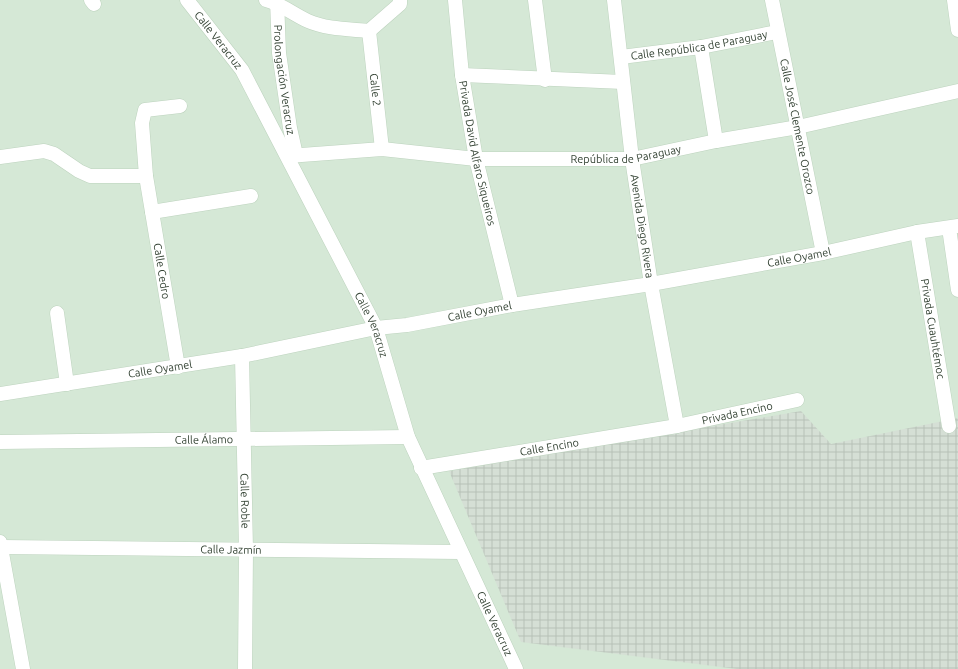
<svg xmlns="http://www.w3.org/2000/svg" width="958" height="669" font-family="Ubuntu,sans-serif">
  <defs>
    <pattern id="industrial-grid" width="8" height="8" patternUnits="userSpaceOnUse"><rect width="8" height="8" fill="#d5dfd5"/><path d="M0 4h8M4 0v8" fill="none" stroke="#b7c1b7"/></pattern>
  </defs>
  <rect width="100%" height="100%" fill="#e3f0e4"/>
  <path fill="#d5e8d6" d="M0,0H958V669H0Z"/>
  <path fill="url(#industrial-grid)" d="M801,411L831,444L958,418V669H737L521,642L449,471Z"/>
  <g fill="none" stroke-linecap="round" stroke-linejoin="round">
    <defs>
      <g id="minor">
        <path d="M91,0L94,4"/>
        <path id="s1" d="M187,0L242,70L376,328L408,437L516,669"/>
        <path d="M266,0C281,4 293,14 308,21C326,29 349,29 369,31L400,4V0"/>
        <path id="s2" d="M277,0L279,53L290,128L296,155"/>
        <path id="s3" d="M455,0L462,75L476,159L512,305"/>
        <path d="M535,0L545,80"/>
        <path id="s4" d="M614,0L632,159L651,284L677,426"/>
        <path id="s5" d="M772,0L823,253"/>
        <path d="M954,0L958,30"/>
        <path id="s6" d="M369,31L382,149"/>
        <path d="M701,47L716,141"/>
        <path id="s7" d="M621,57L701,47L777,32"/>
        <path d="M462,75L623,82"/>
        <path id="s8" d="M288,156L382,149L476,159H632L716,141L798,127L958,91"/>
        <path d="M0,157L44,151L54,154L79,171L90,176H146"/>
        <path d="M152,212L251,196"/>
        <path d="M949,228L958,290"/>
        <path id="s9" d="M917,232L949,426"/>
        <path d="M57,313L67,384"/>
        <path id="s10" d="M242,356L246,550L245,669"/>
        <path d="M178,367L146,176L142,123L145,110L180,106"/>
        <path id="s11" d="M0,394L242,356L376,328L407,325L512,305L651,284L823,253L917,232L958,226"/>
        <path id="s12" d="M0,442L408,437"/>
        <path id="s13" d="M421,468L677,426L797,400"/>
        <path d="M0,542L23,669"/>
        <path id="s14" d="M1,547L460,552"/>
      </g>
    </defs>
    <use href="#minor" stroke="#bdd3be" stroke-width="15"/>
    <use href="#minor" stroke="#fff" stroke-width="14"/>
  </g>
  <g text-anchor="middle" stroke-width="3" stroke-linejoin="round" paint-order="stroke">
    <g font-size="11" fill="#334233" stroke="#fff">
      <text dy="4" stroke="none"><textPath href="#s1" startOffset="51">Calle Veracruz</textPath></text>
      <text dy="4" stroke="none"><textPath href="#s7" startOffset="79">Calle República de Paraguay</textPath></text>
      <text dy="4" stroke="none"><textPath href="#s2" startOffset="80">Prolongación Veracruz</textPath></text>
      <text dy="4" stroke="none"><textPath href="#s6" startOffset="59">Calle 2</textPath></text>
      <text dy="4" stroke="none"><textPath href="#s5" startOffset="129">Calle José Clemente Orozco</textPath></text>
      <text dy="4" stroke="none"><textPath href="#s3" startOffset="155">Privada David Alfaro Siqueiros</textPath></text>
      <text dy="4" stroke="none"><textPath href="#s8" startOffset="339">República de Paraguay</textPath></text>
      <text dy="4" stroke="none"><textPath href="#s4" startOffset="228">Avenida Diego Rivera</textPath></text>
      <text dy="4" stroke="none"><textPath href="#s11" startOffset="811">Calle Oyamel</textPath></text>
      <text transform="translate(162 271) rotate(81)" y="4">Calle Cedro</text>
      <text dy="4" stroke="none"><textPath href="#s11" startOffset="487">Calle Oyamel</textPath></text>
      <text dy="4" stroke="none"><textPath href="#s1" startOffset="375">Calle Veracruz</textPath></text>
      <text dy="4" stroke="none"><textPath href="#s9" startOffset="98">Privada Cuauhtémoc</textPath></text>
      <text dy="4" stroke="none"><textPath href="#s11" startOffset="162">Calle Oyamel</textPath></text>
      <text dy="4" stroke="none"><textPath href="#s13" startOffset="321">Privada Encino</textPath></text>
      <text dy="4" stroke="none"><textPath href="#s12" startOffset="204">Calle Álamo</textPath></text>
      <text dy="4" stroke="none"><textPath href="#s13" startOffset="130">Calle Encino</textPath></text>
      <text dy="4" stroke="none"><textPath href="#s10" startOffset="145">Calle Roble</textPath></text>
      <text dy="4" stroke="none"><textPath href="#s14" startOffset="230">Calle Jazmín</textPath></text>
      <text dy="4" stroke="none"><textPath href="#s1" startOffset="699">Calle Veracruz</textPath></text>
    </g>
  </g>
</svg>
